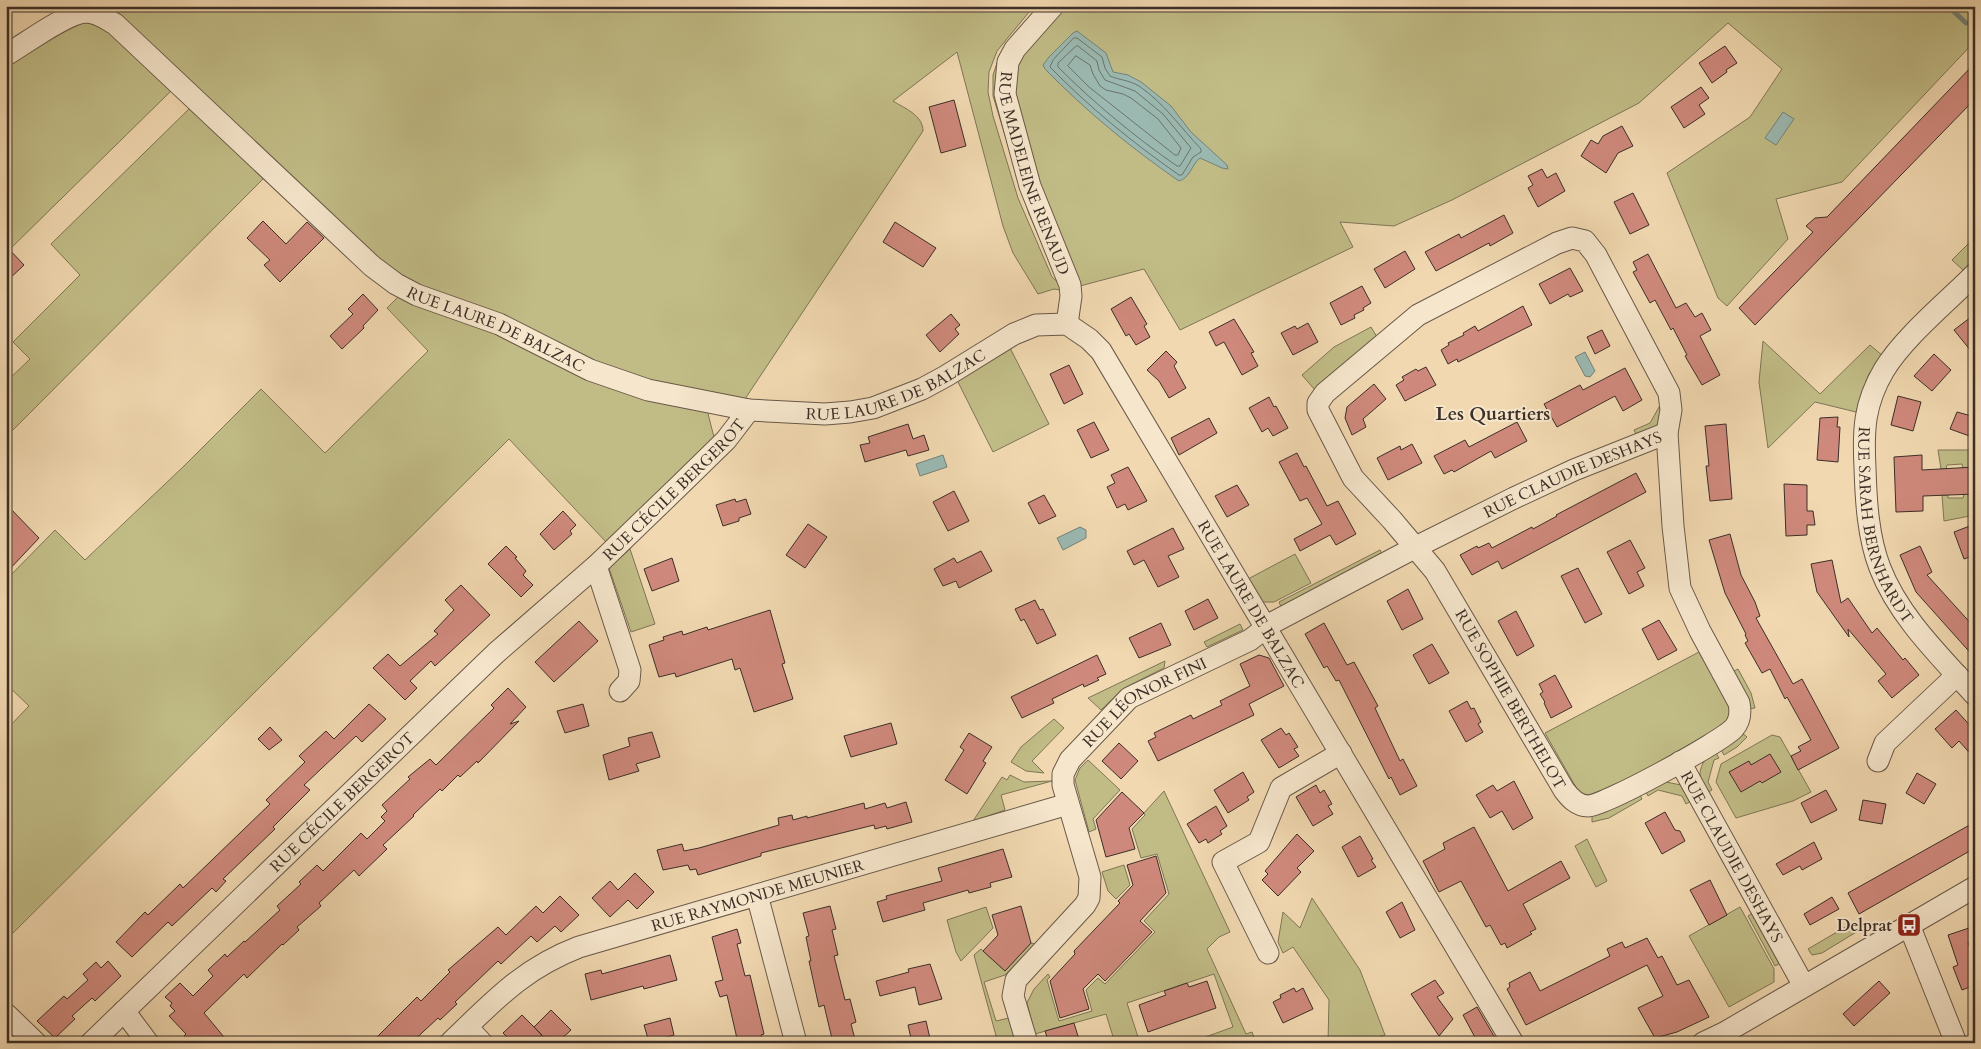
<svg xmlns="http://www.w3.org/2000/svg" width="1981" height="1049" font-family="Cardo,serif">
  <rect width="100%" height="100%" fill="#f1d8b0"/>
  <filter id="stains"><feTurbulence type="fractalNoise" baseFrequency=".004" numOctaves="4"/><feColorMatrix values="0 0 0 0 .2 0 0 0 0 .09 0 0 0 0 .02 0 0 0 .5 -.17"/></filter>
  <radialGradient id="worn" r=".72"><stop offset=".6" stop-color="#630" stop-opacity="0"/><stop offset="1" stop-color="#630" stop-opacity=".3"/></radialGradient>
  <path fill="#c1bc86" stroke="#7e7656" d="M102,6H1034L997,51L989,72L988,92L993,116L1018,198L1052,277L1061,285L1060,290L1054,289L1038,294L1013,253L1003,226L957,52L893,101C904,108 923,115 923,131L743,402L668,390L412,289Z
    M1063,6H1975V41L1842,182L1776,199L1788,239L1727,306L1718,298L1667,173L1750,117L1782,69L1728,23L1639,103L1452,200L1394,226L1340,222L1353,247L1180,330L1144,269L1080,286L1051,224L1012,99L1015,65Z
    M82,21L100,23L172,90L6,253V61Z
    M1000,54L1003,55L1057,276L1029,214L993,96V75Z
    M191,107L265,177L6,437V382L30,359L13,342L80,275L51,244Z
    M1975,237V259L1963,270L1952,260Z
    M400,295L706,406L715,441L607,543L509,439L6,940V730L29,706L6,684V580L55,530L85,560L184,466L261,389L325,453L428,351L387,308Z
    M1371,327L1377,337L1315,390L1302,375L1334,347Z
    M1763,341L1820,394L1870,345L1883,356L1869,374L1856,412L1815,402L1768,448L1759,382Z
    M1010,348L1049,424L993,452L957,380Z
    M1663,400L1658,427L1637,436L1634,430L1650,423Z
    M1938,450H1975V467L1963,468L1962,464L1947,465L1946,469H1941Z
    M1964,494H1975V515L1944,521L1942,495H1948V498H1963Z
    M630,549L655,624L631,632L609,568Z
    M1380,550L1383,556L1282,609L1279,602Z
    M1295,554L1311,583L1274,602H1262L1248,579Z
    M1240,624L1243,630L1207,647L1204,642Z
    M1699,652L1730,707L1729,719L1725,725L1598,796L1582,794L1577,789L1545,733Z
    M1165,661L1164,668L1124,688L1101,710L1088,698Z
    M1738,669L1751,693L1755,708L1747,709L1730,673Z
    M1054,719L1064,728L1032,761L1044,773L1026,771L1011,762L1021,747Z
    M1741,732L1747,737L1737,747L1724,755L1720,748Z
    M1772,735L1780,737L1811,792L1793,801L1736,818L1716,782L1721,764Z
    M1714,750L1719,758L1714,760L1708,782L1712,790L1705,794C1697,773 1698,766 1714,750Z
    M1088,760L1120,790L1093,819L1096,829L1089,832L1075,780L1080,768Z
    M1010,775L1024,782L1052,781L1001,795L1005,810L973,821L1002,777L1007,780Z
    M1666,782L1681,785L1693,800L1686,804L1682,796L1658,790L1648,796L1645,790Z
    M1164,791L1230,932L1219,937L1207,949L1246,1034L1252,1032L1256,1043H1189L1233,1027L1214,974L1127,1003L1140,1043H1115L1106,1014L1035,1034L1027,1003L1034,989L1048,974L1050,977L1047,980L1059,1021L1092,1011L1086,990L1098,978L1105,984L1155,932L1144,921L1169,894L1157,854L1141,858L1132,829L1145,815L1144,813Z
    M1639,793L1642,799L1609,818L1592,822V815Z
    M1587,839L1607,881L1596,887L1575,846Z
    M1124,865L1130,885L1116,899L1108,891L1102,872Z
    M1312,898L1360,970L1385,1035L1366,1043H1328L1329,1000L1293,947L1283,953L1278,942L1283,912L1300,928Z
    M986,907L993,928L961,961L956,952L947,920Z
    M1740,907L1774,969V982L1729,1007L1689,936Z
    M1754,912L1781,963L1775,966L1748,916Z
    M1854,922L1858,931L1822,953L1812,955L1808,949Z
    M1031,943L1035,944L1005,975L984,982L996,1021L1009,1018L1015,1039L1009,1041V1043H998L974,955L981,949L1005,971Z"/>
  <path fill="#9bb9b1" stroke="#75827a" d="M1077,31L1106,53L1113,72L1128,75L1141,82L1171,106L1191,132L1227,165L1228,169L1222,168L1200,158C1192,164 1190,178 1179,181C1131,148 1086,111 1045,69L1043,65L1049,57L1073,33Z
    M1783,112L1794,119L1776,145L1765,138Z
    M1585,352L1595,371L1590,377L1585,376L1575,357Z
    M943,455L947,467L920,476L916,464Z
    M1080,527L1086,530V538L1063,550L1057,538Z"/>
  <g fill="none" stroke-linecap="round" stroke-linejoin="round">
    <path stroke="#6c746c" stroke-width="1" d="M1074,38H1077L1102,57L1105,68L1110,76C1119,80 1129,80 1139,86C1165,104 1180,127 1201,149V152L1193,157L1182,175H1179C1133,143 1089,107 1050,67L1053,60Z
      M1078,46L1097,61L1099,70L1105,80L1135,91L1163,114L1191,148L1180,166H1177C1135,137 1094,103 1058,67V63L1075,47Z
      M1076,56L1090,65L1093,74L1100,86L1106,90L1123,94L1131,98L1158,119L1181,148L1178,155H1175L1089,87L1068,66Z"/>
    <path stroke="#75827a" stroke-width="5" d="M1948,6L1966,23"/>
  </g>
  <path fill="#cf897c" stroke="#3c2f27" d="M1725,46L1737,63L1726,70L1727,72L1712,83L1699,63Z
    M1975,63V99L1755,325L1739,308L1813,232L1806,226L1815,218L1827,217Z
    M1701,87L1709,98L1699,105L1705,114L1684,128L1671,107Z
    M954,100L966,146L941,153L929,107Z
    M1622,126L1633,146L1618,153L1606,173L1581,156L1591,140L1598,144L1603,136Z
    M1542,169L1547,178L1556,173L1565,191L1538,207L1528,188L1533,185L1528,176Z
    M1633,193L1649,225L1630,234L1614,202Z
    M1504,215L1513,233L1490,246L1489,243L1436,271L1425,252L1459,234L1461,238Z
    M263,221L286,244L307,222L324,238L280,282L264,265L270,260L247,238Z
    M895,222L936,248L923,267L883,242Z
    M6,246L24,265L6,282Z
    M1405,251L1415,269L1385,288L1374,269Z
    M1648,254L1676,308L1686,303L1695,317L1702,313L1711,330L1700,336L1720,375L1702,385L1685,356L1687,355L1673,328L1671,330L1655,300L1650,303L1633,272L1637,270L1633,262Z
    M1570,268L1583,291L1570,297L1568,294L1550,304L1539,284Z
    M1362,286L1371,303L1363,308L1364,310L1354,315L1355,318L1341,325L1330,303Z
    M363,294L378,310L363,326L364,328L342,349L330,336L353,314L348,309Z
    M1131,297L1147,324L1144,326L1150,337L1136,345L1129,334L1126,336L1111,309Z
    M1523,306L1532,325L1458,362L1457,359L1448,364L1441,350L1449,345L1448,343L1464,335L1463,333L1475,326L1478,331Z
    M951,314L960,325L955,329L959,334L940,352L926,335Z
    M1975,314V356L1954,330Z
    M1234,319L1254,352L1251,353L1258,366L1242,375L1224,342L1216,346L1209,332Z
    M1308,323L1318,342L1293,355L1281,333L1295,326L1297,329Z
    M1602,330L1610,346L1595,354L1587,337Z
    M1166,351L1177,362L1174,366L1186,388L1169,398L1159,381L1147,370Z
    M1934,354L1951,370L1932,391L1914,376Z
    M1069,365L1083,394L1064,404L1050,374Z
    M1426,367L1436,385L1405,401L1396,385L1404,380L1402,377L1416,369L1418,371Z
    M1625,368L1642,400L1623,411L1615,396L1557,427L1544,404L1580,385L1583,390Z
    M1374,384L1386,399L1363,419L1366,427L1352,435L1345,418L1347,407Z
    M1898,396L1921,402L1913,431L1891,425Z
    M1269,397L1274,407L1276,406L1288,428L1273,436L1268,428L1262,432L1249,408Z
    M1957,412L1975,417V438L1950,429Z
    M1838,417L1837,427H1840L1838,462L1817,460L1820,418Z
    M1209,418L1217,433L1179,455L1171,438Z
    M1094,422L1109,450L1091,458L1077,430Z
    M1517,422L1527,441L1495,458L1491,451L1454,472L1452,470L1444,474L1434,456L1465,440L1469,447Z
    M908,424L913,439L924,435L929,450L908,456L906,450L865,462L860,445L870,443L868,437Z
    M1726,424L1732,499L1710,501L1706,466H1709L1705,426Z
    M1412,444L1422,463L1388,480L1377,458L1400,446L1401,450Z
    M1297,453L1304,467L1306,466L1327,506L1338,501L1356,534L1336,545L1330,535L1300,551L1294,539L1322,524L1307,498L1300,501L1279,462Z
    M1922,455V470L1975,467V494L1923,496V511L1896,512L1894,457Z
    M1128,467L1147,501L1128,510L1125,504L1117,508L1107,487L1115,483L1111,475Z
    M1636,473L1646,492L1502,569L1498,561L1472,575L1460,555L1477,546L1478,548L1489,543L1492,548L1532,527L1533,529L1557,516L1556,515Z
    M1784,484L1807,485V511H1813L1815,525H1807V535L1786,536Z
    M1237,485L1249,505L1227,517L1215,496Z
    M954,491L969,521L948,531L933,502Z
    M1044,495L1056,516L1039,524L1028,503Z
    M735,499L736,502L746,499L751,514L739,518V521L723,526L716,505Z
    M6,504L39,538L6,573Z
    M563,511L576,525L570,531L572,534L554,550L540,534Z
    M808,524L827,537L805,568L786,555Z
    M1975,524V555L1964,559L1954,532Z
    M1173,528L1184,549L1168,556L1179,577L1158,587L1144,560L1134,565L1127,551Z
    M1730,534L1741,575L1755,602L1760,616L1756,618L1793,684L1802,679L1839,748L1798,770L1791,756L1801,751L1798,747L1811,740L1787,697L1785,699L1770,669L1762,673L1745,643L1748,641L1745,635L1746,634L1725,593L1709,540Z
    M1630,540L1645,568L1637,572L1644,586L1629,594L1607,552Z
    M506,546L517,557L515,558L526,571L523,575L533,585L521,597L488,564Z
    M1920,546L1932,572L1927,575L1975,628V658L1916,592L1900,555Z
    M981,551L992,571L959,588L956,581L943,586L934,569L954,558L957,563Z
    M672,558L679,581L652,591L644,569Z
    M1832,560L1841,603L1848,598L1872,633L1877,628L1903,660L1905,658L1919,675L1892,698L1878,681L1886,674L1848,629L1849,637L1817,592L1811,564Z
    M1578,568L1602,614L1585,623L1561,576Z
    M461,585L490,615L435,666L431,661L410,681L417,688L405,700L373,668L388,654L400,666L438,634L434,631L454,610L445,600Z
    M1408,589L1423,619L1402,630L1387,601Z
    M1208,599L1218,618L1194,630L1185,611Z
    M1035,600L1040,610L1043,609L1056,635L1037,644L1024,619L1021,621L1015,609Z
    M770,610L785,663L782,664L793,699L754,712L740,668L735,670L732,659L676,677L675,673L659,677L649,645L664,640L663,637L682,631L683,635L707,627L708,630Z
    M1516,611L1534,646L1517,656L1498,621Z
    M1659,620L1677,650L1658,660L1642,629Z
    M579,621L598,641L554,682L535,662Z
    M1161,623L1171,645L1139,658L1129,638Z
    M1324,623L1347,665L1354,662L1378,706L1375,708L1400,761L1403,759L1417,786L1400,795L1391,777L1389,779L1339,680L1336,681L1327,666L1324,668L1305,634Z
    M1432,644L1449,673L1429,684L1413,655Z
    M1097,655L1106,674L1097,678L1099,680L1084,687L1083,684L1052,699L1054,703L1022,718L1011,697Z
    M1259,655L1269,658L1284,686L1249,704L1254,715L1158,761L1148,741L1156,737L1154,733L1191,715L1193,719L1222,705L1220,701L1250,686L1240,664Z
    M1555,675L1572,707L1551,718L1544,703L1545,702L1540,694L1543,692L1539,684Z
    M508,688L526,707L510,724L519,721L478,763L477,761L460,777L458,775L442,791L440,789L413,815L414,816L383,845L387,849L359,876L354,870L319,903L321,906L297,927L299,930L283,945L282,944L247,978L244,974L204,1013L229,1043H191L184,1036L186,1034L169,1016L175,1011L170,1006L172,1003L165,997L180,983L193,996L213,976L208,970L225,954L227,957L244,941L245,942L280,910L277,906L301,884L299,882L317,865L323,871L361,833L367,839L385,821L381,817L387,811L382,805L410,779L408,777L430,759L436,765L494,708L491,705Z
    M1467,701L1471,709L1474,708L1481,722L1478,724L1483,732L1466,742L1449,711Z
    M369,704L386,719L362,742L356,736L304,785L310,790L273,827L275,829L223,879L226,881L216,892L212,888L172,926L168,922L132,957L116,942L145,912L148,915L180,884L183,888L270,804L266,800L305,762L299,756L326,731L334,739Z
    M583,704L589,726L565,733L557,711Z
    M1956,710L1975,731V759L1959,741L1952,748L1935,729Z
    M891,723L897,744L851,757L844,736Z
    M270,727L282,740L269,750L258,739Z
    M1281,728L1286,735L1289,733L1298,747L1294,749L1299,756L1279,768L1261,740Z
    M652,732L660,757L636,764L639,771L609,780L603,755L630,746L628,738Z
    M969,733L992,747L983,761L986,763L967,794L945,780L964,750L960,747Z
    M1119,743L1138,761L1121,779L1102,761Z
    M1770,754L1781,772L1762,783L1760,781L1741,792L1729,772L1749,761L1751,765Z
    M1243,772L1254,792L1247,797L1249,800L1228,813L1214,790Z
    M1917,773L1936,784L1924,804L1906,793Z
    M1514,781L1533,818L1513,830L1502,811L1490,818L1476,795L1493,785L1497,791Z
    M1316,785L1320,793L1324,790L1332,804L1328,806L1333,814L1313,826L1296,797Z
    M1826,790L1837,810L1811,823L1801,803Z
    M1122,792L1144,813L1129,828L1135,849L1106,857L1096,820Z
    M1863,800L1886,804L1882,824L1859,820Z
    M906,802L912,822L887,829L886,826L875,829L874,825L793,845L761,853V856L698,875L696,869L690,870L688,865L663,870L657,850L682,844L684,851L699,848L779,825L778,818L792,815L793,820L807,816V818L864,803L865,809L885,803L887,808Z
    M1216,806L1227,826L1220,831L1222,834L1208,843L1206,839L1199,843L1187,824Z
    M1665,812L1675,830L1680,831L1685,841L1662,854L1645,823Z
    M1975,822V848L1859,914L1848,893Z
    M1474,827L1508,891L1561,861L1570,878L1523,904L1536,929L1530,932L1532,934L1507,948L1505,943L1501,945L1490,925L1486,927L1461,881L1439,892L1423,861L1445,849L1443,843Z
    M1297,834L1314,851L1297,868L1301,872L1278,896L1262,880L1268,874L1265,871Z
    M1360,836L1373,859L1371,860L1376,867L1358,877L1342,847Z
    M1814,842L1822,859L1802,870L1800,866L1783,875L1776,864Z
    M1003,849L1012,877L990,883L991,887L969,893L968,890L923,903L925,910L883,922L877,902L887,899L886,896L942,881L938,868Z
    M1156,856L1166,893L1140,921L1152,932L1105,981L1098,974L1083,989L1089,1009L1060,1018L1050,981L1075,954L1074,951L1120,903L1118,901L1133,885L1127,865Z
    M635,873L654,892L637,909L628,900L610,917L592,898L610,881L618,890Z
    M1710,880L1727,915L1709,925L1690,890Z
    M560,896L579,915L561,932L555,926L537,942L531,936L501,964L498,961L455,1002L457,1004L440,1020L438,1018L411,1043H371L417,997L421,1001L450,972L448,970L498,927L506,935L536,906L543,913Z
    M1832,897L1839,909L1810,925L1804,914Z
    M1402,902L1415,930L1400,938L1386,912Z
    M830,906L836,929L832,930L838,955L834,956L845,1000L850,999L856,1022L851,1024L856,1043H833L824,1005L819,1007L809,961H811L806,937L809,936L803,913Z
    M1021,906L1031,943L1005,971L983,951L998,935L992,915Z
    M1975,926V940L1968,943L1975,962V985L1962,990L1953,967L1958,965L1948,935Z
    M737,929L741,943L737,944L745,976L750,975L764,1034L761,1035L763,1043H738L727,995L720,997L715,982L723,980L712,937Z
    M1647,938L1658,958L1662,956L1677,985L1689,980L1709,1017L1677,1032L1655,1038L1638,1008L1663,996L1647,965L1526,1025L1507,989L1510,987L1509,983L1530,972L1540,991L1610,956L1607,949L1622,942L1625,948Z
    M670,955L677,980L644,989L643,986L591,1000L585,974L601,970L602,974Z
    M108,961L121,976L95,1001L92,998L72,1016L75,1019L55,1038L37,1021L64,996L67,999L88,980L83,974L96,962L101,968Z
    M930,964L942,999L919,1005L915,987L880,996L876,981L909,972L908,969Z
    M1435,980L1444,993L1437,997L1453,1019L1439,1036L1411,994Z
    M1207,981L1216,1008L1148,1032L1139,1005L1166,995L1164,991L1187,983L1189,987Z
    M1879,981L1890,993L1854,1026L1843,1014Z
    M1294,988L1296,992L1303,988L1313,1009L1283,1023L1273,1002L1281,998L1280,995Z
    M1477,1007L1498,1043H1478L1463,1015Z
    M551,1010L571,1030L557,1043H549L534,1027Z
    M522,1015L542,1035L534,1043H513L503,1033Z
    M670,1018L674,1035L649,1042L644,1025Z
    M926,1021L931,1043H912L908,1025Z
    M1074,1023L1080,1043H1049L1045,1031Z"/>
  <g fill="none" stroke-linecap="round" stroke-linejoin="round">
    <defs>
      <g id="minor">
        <path id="s1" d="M1053,6L1015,49L1008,62L1005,94L1030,186L1070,285L1071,296L1067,324"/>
        <path id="s2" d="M6,55C25,44 66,13 86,12C97,12 106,19 115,24L372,266L396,284L417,295L499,324L590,370L648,390L749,410L825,414L850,412L873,408L922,389L946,376L1014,334L1036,325L1067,324L1089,339L1101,351L1513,1043"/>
        <path d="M1572,238L1585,241L1596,255L1669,393L1671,410L1667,433L1673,526L1680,588L1700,631L1739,703C1741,713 1740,721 1734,728C1721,742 1604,806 1588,806C1577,806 1570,798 1564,790L1435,571L1392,520L1353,478L1318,410V403L1325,393L1418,315L1557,243Z"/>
        <path id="s3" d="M1975,274C1947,302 1904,337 1884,370C1864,404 1863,430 1865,468C1866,501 1868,537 1880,568C1899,617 1940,656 1975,695"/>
        <path d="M596,566L630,670L629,681L620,691"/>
        <path d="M1878,761L1885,743L1957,675"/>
        <path id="s4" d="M1680,762L1804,986"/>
        <path d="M757,895L796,1043"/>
        <path d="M1909,925L1956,1043"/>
        <path d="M1268,953L1223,862L1259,842L1281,788L1341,753"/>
        <path d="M124,1011L148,1043"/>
        <path d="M6,1014L36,1043"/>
        <path d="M467,1027L482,1043"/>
        <path id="s5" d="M91,1043L496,653L596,566L681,484L726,440L749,410"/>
        <path id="s6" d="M450,1043C494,1001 522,969 579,947L1068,804"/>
        <path id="s7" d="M1027,1043L1013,996L1016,980L1085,905L1089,898L1090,877L1063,785V774L1070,760L1129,698L1250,640L1272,623L1416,547L1514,498L1574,470L1667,433"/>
        <path d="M1703,1043L1724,1033L1975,887"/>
      </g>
    </defs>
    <use href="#minor" stroke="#695949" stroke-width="23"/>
    <use href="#minor" stroke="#f6e6cc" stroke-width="21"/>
  </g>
  <defs>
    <symbol id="bus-square" viewBox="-11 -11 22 22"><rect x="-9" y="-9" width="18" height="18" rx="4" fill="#8f2418" stroke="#f6e6cc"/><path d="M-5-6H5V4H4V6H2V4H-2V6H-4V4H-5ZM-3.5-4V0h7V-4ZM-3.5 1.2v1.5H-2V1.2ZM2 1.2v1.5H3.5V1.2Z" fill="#fff"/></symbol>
  </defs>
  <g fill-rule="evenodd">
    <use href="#bus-square" x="1895" y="911" width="28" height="28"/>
  </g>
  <g text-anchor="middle" stroke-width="4" stroke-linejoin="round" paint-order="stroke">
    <g font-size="16" fill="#3c2f27" stroke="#f6e6cc">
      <text dy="6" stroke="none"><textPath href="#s1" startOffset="188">RUE MADELEINE RENAUD</textPath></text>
      <text dy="6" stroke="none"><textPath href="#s2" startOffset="616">RUE LAURE DE BALZAC</textPath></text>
      <text dy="6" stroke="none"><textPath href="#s2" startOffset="1036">RUE LAURE DE BALZAC</textPath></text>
      <text dy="6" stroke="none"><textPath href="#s7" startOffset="902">RUE CLAUDIE DESHAYS</textPath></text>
      <text dy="6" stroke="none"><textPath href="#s5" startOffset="804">RUE CÉCILE BERGEROT</textPath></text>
      <text dy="6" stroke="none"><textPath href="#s3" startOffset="295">RUE SARAH BERNHARDT</textPath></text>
      <text dy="6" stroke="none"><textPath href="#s2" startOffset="1560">RUE LAURE DE BALZAC</textPath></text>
      <text transform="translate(1511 699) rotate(60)" y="6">RUE SOPHIE BERTHELOT</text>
      <text dy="6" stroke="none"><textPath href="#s7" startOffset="415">RUE LÉONOR FINI</textPath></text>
      <text dy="6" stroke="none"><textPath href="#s5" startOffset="348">RUE CÉCILE BERGEROT</textPath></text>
      <text dy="6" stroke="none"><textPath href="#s4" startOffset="108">RUE CLAUDIE DESHAYS</textPath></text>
      <text dy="6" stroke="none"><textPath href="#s6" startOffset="348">RUE RAYMONDE MEUNIER</textPath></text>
    </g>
    <g font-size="16" font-weight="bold" fill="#3c2f27" stroke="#f6e6cc" text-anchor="end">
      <text x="1892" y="931">Delprat</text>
    </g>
    <g font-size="19" font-weight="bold" fill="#3c2f27" stroke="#f6e6cc">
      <text x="1493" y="420">Les Quartiers</text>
    </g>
  </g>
  <rect width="1981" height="1049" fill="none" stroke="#f1d8b0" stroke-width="25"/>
  <rect x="8" y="8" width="1966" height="1034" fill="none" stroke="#3c2f27" stroke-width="2.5"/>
  <rect x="12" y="12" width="1956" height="1024" fill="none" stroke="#3c2f27"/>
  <rect width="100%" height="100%" filter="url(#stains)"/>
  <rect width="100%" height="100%" fill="url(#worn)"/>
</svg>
